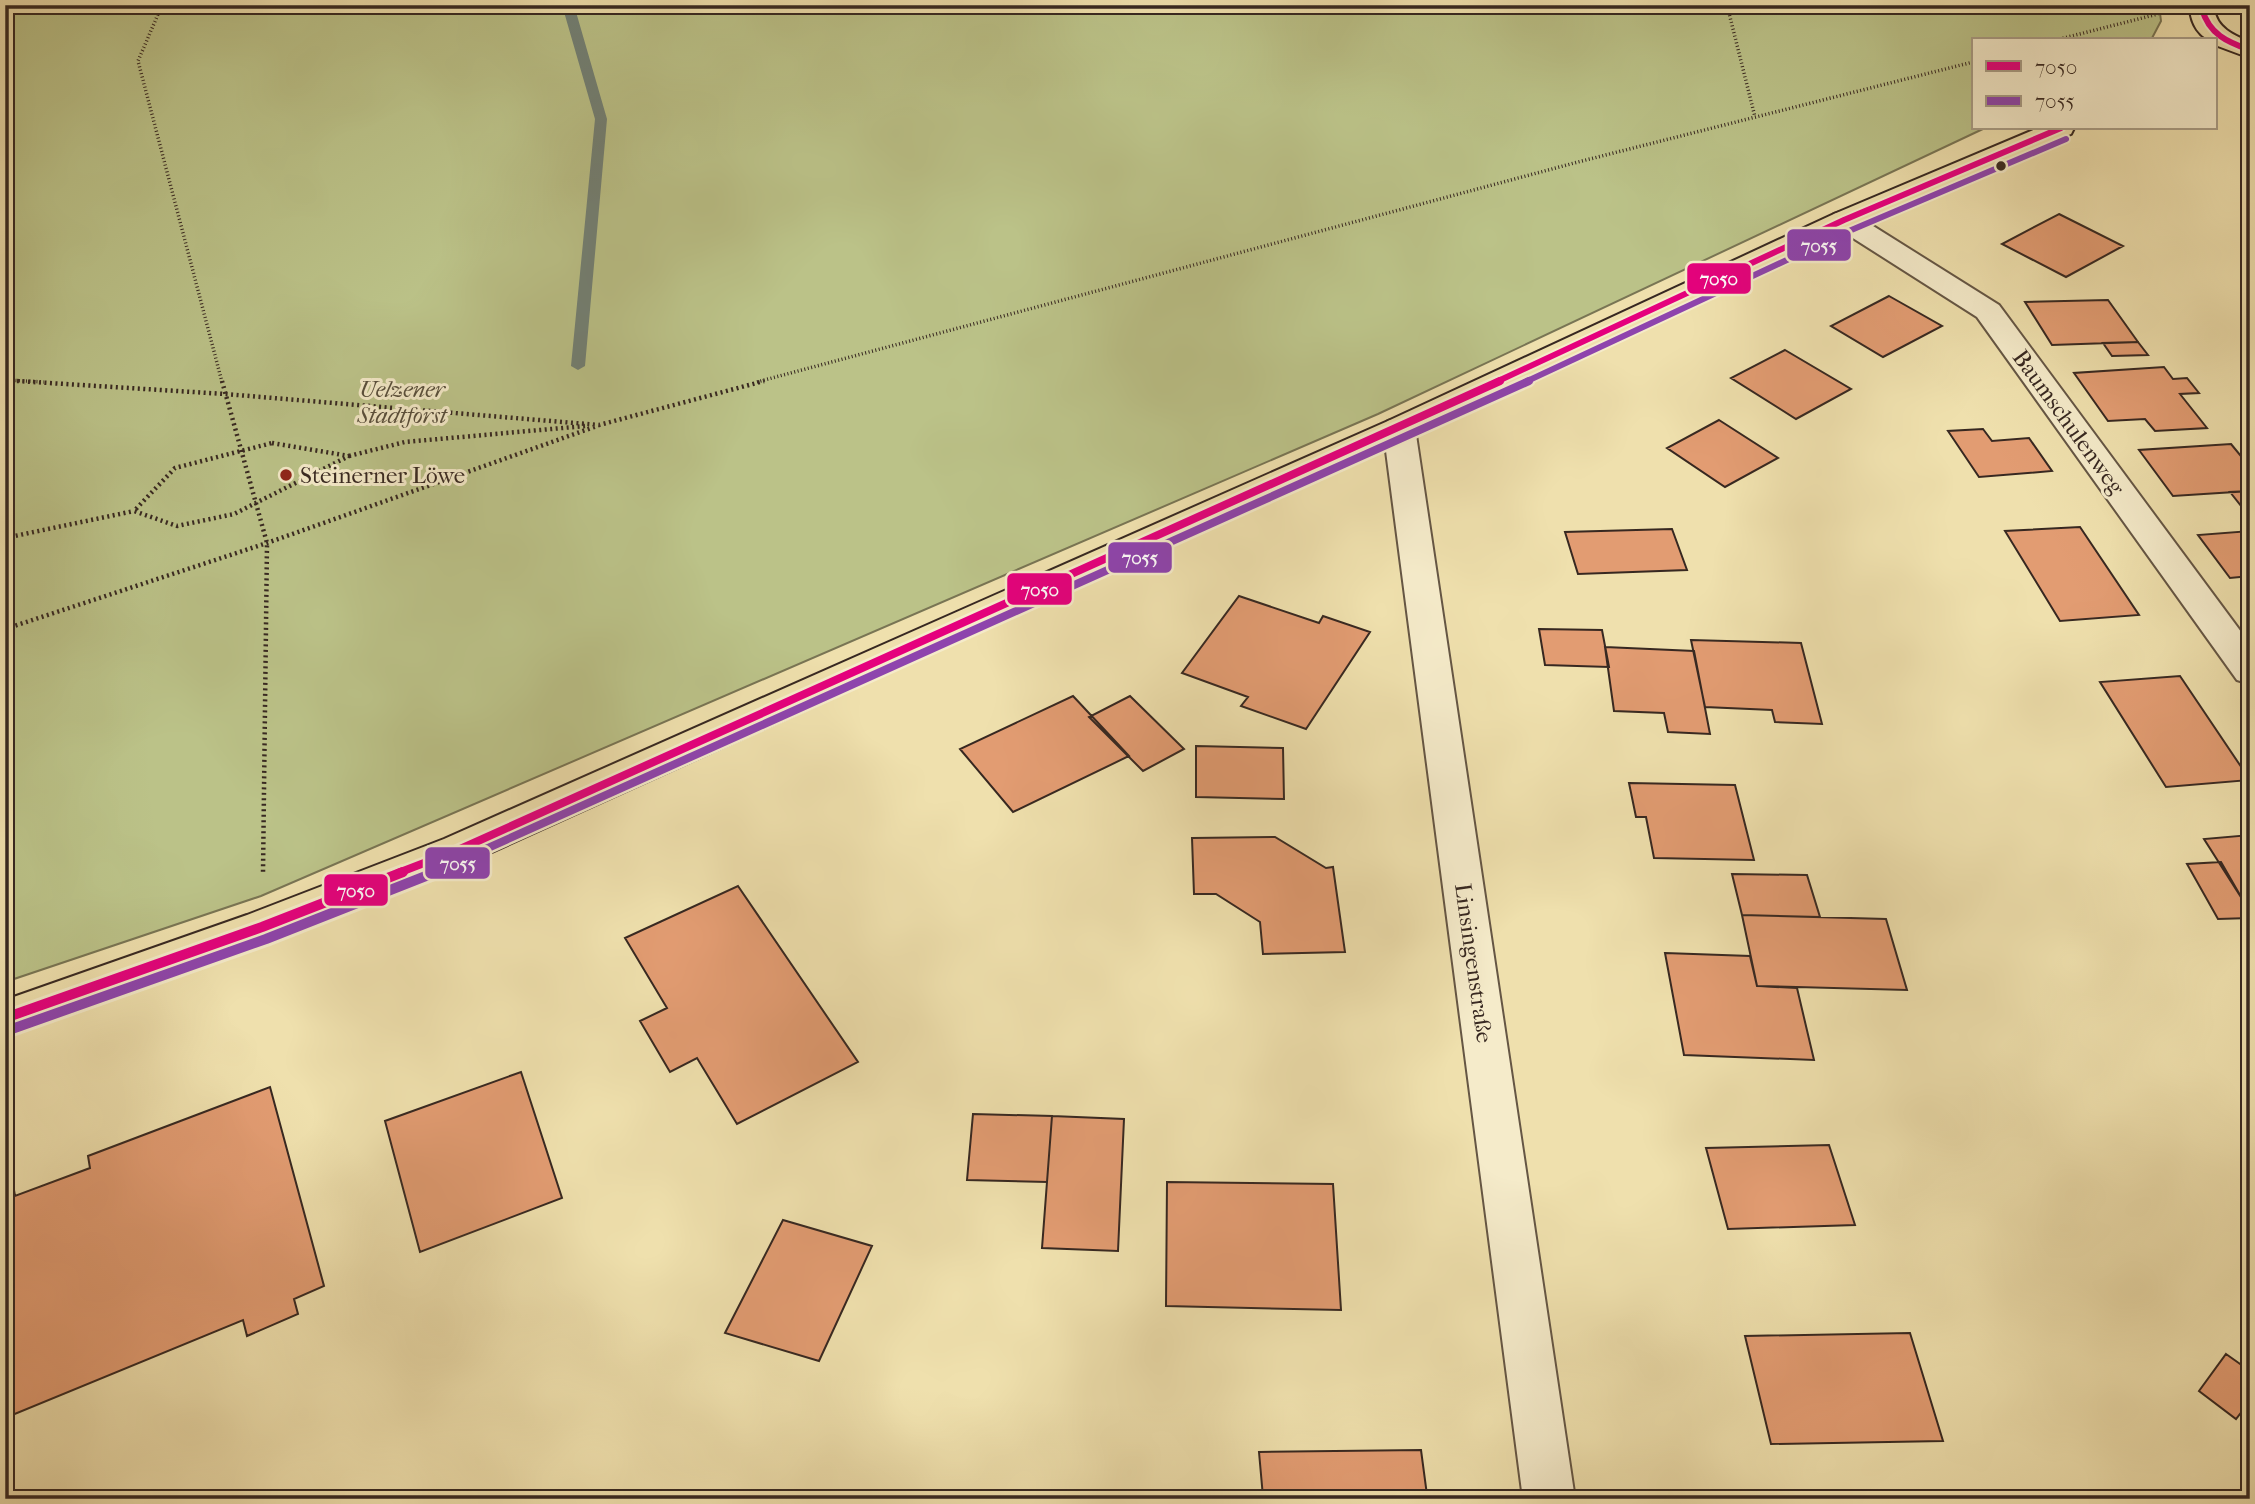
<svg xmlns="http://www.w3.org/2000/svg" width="2255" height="1504" font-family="'IM FELL French Canon',serif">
  <rect width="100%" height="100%" fill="#efe0ad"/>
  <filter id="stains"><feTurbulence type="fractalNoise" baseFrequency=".00286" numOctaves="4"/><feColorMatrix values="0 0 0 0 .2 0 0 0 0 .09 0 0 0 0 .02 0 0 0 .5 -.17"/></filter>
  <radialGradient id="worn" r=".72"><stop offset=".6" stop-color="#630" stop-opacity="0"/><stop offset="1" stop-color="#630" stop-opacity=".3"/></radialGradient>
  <path fill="#bbc288" stroke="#797554" stroke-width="2" d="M5,5H2159L2161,21L2151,40H1973V128H1985L1378,414L261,896L5,982Z"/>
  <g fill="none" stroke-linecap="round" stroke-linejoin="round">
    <path fill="#728176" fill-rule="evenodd" d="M562,5H574L607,119L585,366L578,370L571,366L595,119Z"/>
  </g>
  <path fill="#e29c72" stroke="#372821" stroke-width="2" d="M2059,214L2123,246L2066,277L2002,244Z
    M1889,296L1942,326L1883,357L1831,326Z
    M2108,300L2138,342L2052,345L2025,302Z
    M2138,342L2148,355L2112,356L2103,343Z
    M1785,350L1851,389L1796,419L1731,378Z
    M2164,367L2173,379L2187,378L2199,393L2180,394L2207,428L2155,431L2145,419L2108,421L2074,373Z
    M1719,420L1778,458L1725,487L1667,448Z
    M1983,429L1992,441L2029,438L2052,471L1979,477L1948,431Z
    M2231,444L2250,467V491L2173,496L2139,450Z
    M2250,491V516H2249L2230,492Z
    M2080,527L2139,615L2060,621L2005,531Z
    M1672,529L1687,570L1578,574L1565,532Z
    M2250,531V576L2230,578L2198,535Z
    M1239,596L1319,623L1323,616L1370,632L1306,729L1241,706L1248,697L1182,673Z
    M1539,629L1602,630L1609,667L1545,665Z
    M1691,640L1801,643L1822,724L1775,722L1772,710L1705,707Z
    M1605,647L1694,651L1710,734L1668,732L1664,713L1614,711Z
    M2180,676L2250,780L2166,787L2100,682Z
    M1073,696L1129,756L1013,812L960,749Z
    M1130,696L1184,749L1143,771L1089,717Z
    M1196,746L1283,748L1284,799L1196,797Z
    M1629,783L1735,785L1754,860L1654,858L1646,817H1636Z
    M2250,835V901L2244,902L2204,839Z
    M1192,838L1275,837L1326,868L1333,867L1345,952L1263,954L1260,922L1216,894H1194Z
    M2221,862L2244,902L2250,901V918L2218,919L2187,864Z
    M1732,874L1807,875L1820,917L1742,915Z
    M738,886L858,1062L737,1124L697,1058L670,1072L640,1021L667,1008L625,938Z
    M1742,915L1886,919L1907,990L1757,986Z
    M1665,953L1750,956L1757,986L1797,988L1814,1060L1684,1055Z
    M521,1072L562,1198L420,1252L385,1121Z
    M270,1087L324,1286L294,1299L298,1314L247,1336L243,1320L5,1418V1187L13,1184L15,1196L90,1168L88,1156Z
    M973,1114L1052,1116L1047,1182L967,1180Z
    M1052,1116L1124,1119L1118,1251L1042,1248Z
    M1829,1145L1855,1225L1728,1229L1706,1148Z
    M1167,1182L1333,1184L1341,1310L1166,1306Z
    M783,1220L872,1246L819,1361L725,1333Z
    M1910,1333L1943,1441L1771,1444L1745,1336Z
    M2226,1354L2250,1371V1401L2236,1419L2199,1391Z
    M1421,1450L1427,1495L1263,1497L1259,1452Z"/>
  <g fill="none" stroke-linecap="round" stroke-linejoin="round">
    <defs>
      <path id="minor" d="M1844,211L1854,214L1999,305L2250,644V684L2237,680L1977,317L1834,226L1830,220L1834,214Z
        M1399,418L1410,421L1415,428L1575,1499H1523L1383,428L1388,421Z"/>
      <path id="major" d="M2192,5H2217L2214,9C2217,28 2233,35 2250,42V58L2215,45V40C2199,40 2191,22 2190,9Z
        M2038,128H2074L2071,134L1854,226L1410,435L472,861L277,939L5,1036V1000L247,915L444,839L1388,421L1834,214Z"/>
    </defs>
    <use href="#minor" stroke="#655644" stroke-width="4"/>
    <use href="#major" stroke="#372821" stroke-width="4"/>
    <path stroke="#372821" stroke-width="3.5" stroke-dasharray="1 2.5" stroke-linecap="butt" d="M162,5L138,61L222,382
      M1727,5L1755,117
      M2056,40L2158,14
      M5,380L44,382
      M757,382L1578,162L1973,62"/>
    <path stroke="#372821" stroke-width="4.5" stroke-dasharray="2 3.5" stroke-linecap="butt" d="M17,381L225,394L599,425L764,381
      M222,381L267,543L263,873
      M272,443L349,456L234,514L177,526L134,511L175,468Z
      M349,456L405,442L585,426
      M5,538L134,511
      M5,629L267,543L597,426"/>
    <use href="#minor" fill="#f5ebca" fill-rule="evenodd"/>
    <use href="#major" fill="#efe0ad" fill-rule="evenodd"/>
    <defs>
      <path id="bus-1-far2" d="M2205,5L2202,9C2209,34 2227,42 2250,50
        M1496,382L1844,220L2061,128"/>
      <path id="bus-1-far1" d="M398,873L458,850L1500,381"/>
      <path id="bus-1" d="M5,1018L262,927L403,872"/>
      <path id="bus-2-far2" d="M1525,382L1849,231L2066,139"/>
      <path id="bus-2-far1" d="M432,873L1529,381"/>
      <path id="bus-2" d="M9,1030L266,939L436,872"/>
    </defs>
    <use href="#bus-1-far2" stroke="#f5ebca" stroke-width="10"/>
    <use href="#bus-1-far1" stroke="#f5ebca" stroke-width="13"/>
    <use href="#bus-1" stroke="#f5ebca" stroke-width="16"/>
    <use href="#bus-2-far2" stroke="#f5ebca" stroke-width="10"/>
    <use href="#bus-2-far1" stroke="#f5ebca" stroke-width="13"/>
    <use href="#bus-2" stroke="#f5ebca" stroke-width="16"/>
    <use href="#bus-1-far2" stroke="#e5007d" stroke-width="6"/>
    <use href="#bus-1-far1" stroke="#e5007d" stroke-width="8"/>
    <use href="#bus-1" stroke="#e5007d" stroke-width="10"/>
    <use href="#bus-2-far2" stroke="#8e44ad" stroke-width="6"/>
    <use href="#bus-2-far1" stroke="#8e44ad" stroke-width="8"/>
    <use href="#bus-2" stroke="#8e44ad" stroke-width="10"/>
  </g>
  <circle fill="#372821" stroke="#f5ebca" stroke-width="2.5" cx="2001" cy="166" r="6"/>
  <circle fill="#8f2418" stroke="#f5ebca" stroke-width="2.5" cx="286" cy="475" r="7"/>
  <g text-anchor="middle" stroke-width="6" stroke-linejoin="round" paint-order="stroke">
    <g font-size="23" font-style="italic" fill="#584e3b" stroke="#f5ebca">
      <text x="402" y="397">Uelzener<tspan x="402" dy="26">Stadtforst</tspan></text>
    </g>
    <g font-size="23" fill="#372821" stroke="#f5ebca">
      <text transform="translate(2069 422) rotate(54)" y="8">Baumschulenweg</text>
      <text transform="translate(1474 963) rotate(82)" y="8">Linsingenstraße</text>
    </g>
    <g font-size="23" fill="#372821" stroke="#f5ebca" text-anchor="start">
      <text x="300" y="483">Steinerner Löwe</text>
    </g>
  </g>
  <g stroke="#f5ebca" stroke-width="2.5">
    <rect x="1786" y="228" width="66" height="34" rx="7" fill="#8e44ad"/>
    <rect x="1686" y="262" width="66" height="33" rx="7" fill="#e5007d"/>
    <rect x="1107" y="541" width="66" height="33" rx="7" fill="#8e44ad"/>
    <rect x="1006" y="572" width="67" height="34" rx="7" fill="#e5007d"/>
    <rect x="424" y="846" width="67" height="34" rx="7" fill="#8e44ad"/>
    <rect x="323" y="873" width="66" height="34" rx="7" fill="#e5007d"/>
  </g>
  <g font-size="19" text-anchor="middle" font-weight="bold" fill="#fff">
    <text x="1819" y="252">7055</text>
    <text x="1719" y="285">7050</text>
    <text x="1140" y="564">7055</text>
    <text x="1040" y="596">7050</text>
    <text x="458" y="870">7055</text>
    <text x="356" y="897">7050</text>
  </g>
  <rect width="2255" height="1504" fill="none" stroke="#efe0ad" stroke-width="28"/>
  <rect x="7" y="7" width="2241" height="1490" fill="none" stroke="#372821" stroke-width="3.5"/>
  <rect x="14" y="14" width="2227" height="1476" fill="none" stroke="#372821" stroke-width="2"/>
  <rect x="1972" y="38" width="245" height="91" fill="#f5ebca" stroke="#a99d86" stroke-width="2"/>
  <rect x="1986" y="61" width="35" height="10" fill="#e5007d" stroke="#a99d86" stroke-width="2"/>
  <text x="2035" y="74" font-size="21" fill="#372821">7050</text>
  <rect x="1986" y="96" width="35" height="10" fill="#8e44ad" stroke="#a99d86" stroke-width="2"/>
  <text x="2035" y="108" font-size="21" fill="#372821">7055</text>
  <rect width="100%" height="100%" filter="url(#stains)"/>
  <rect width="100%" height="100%" fill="url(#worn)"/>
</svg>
